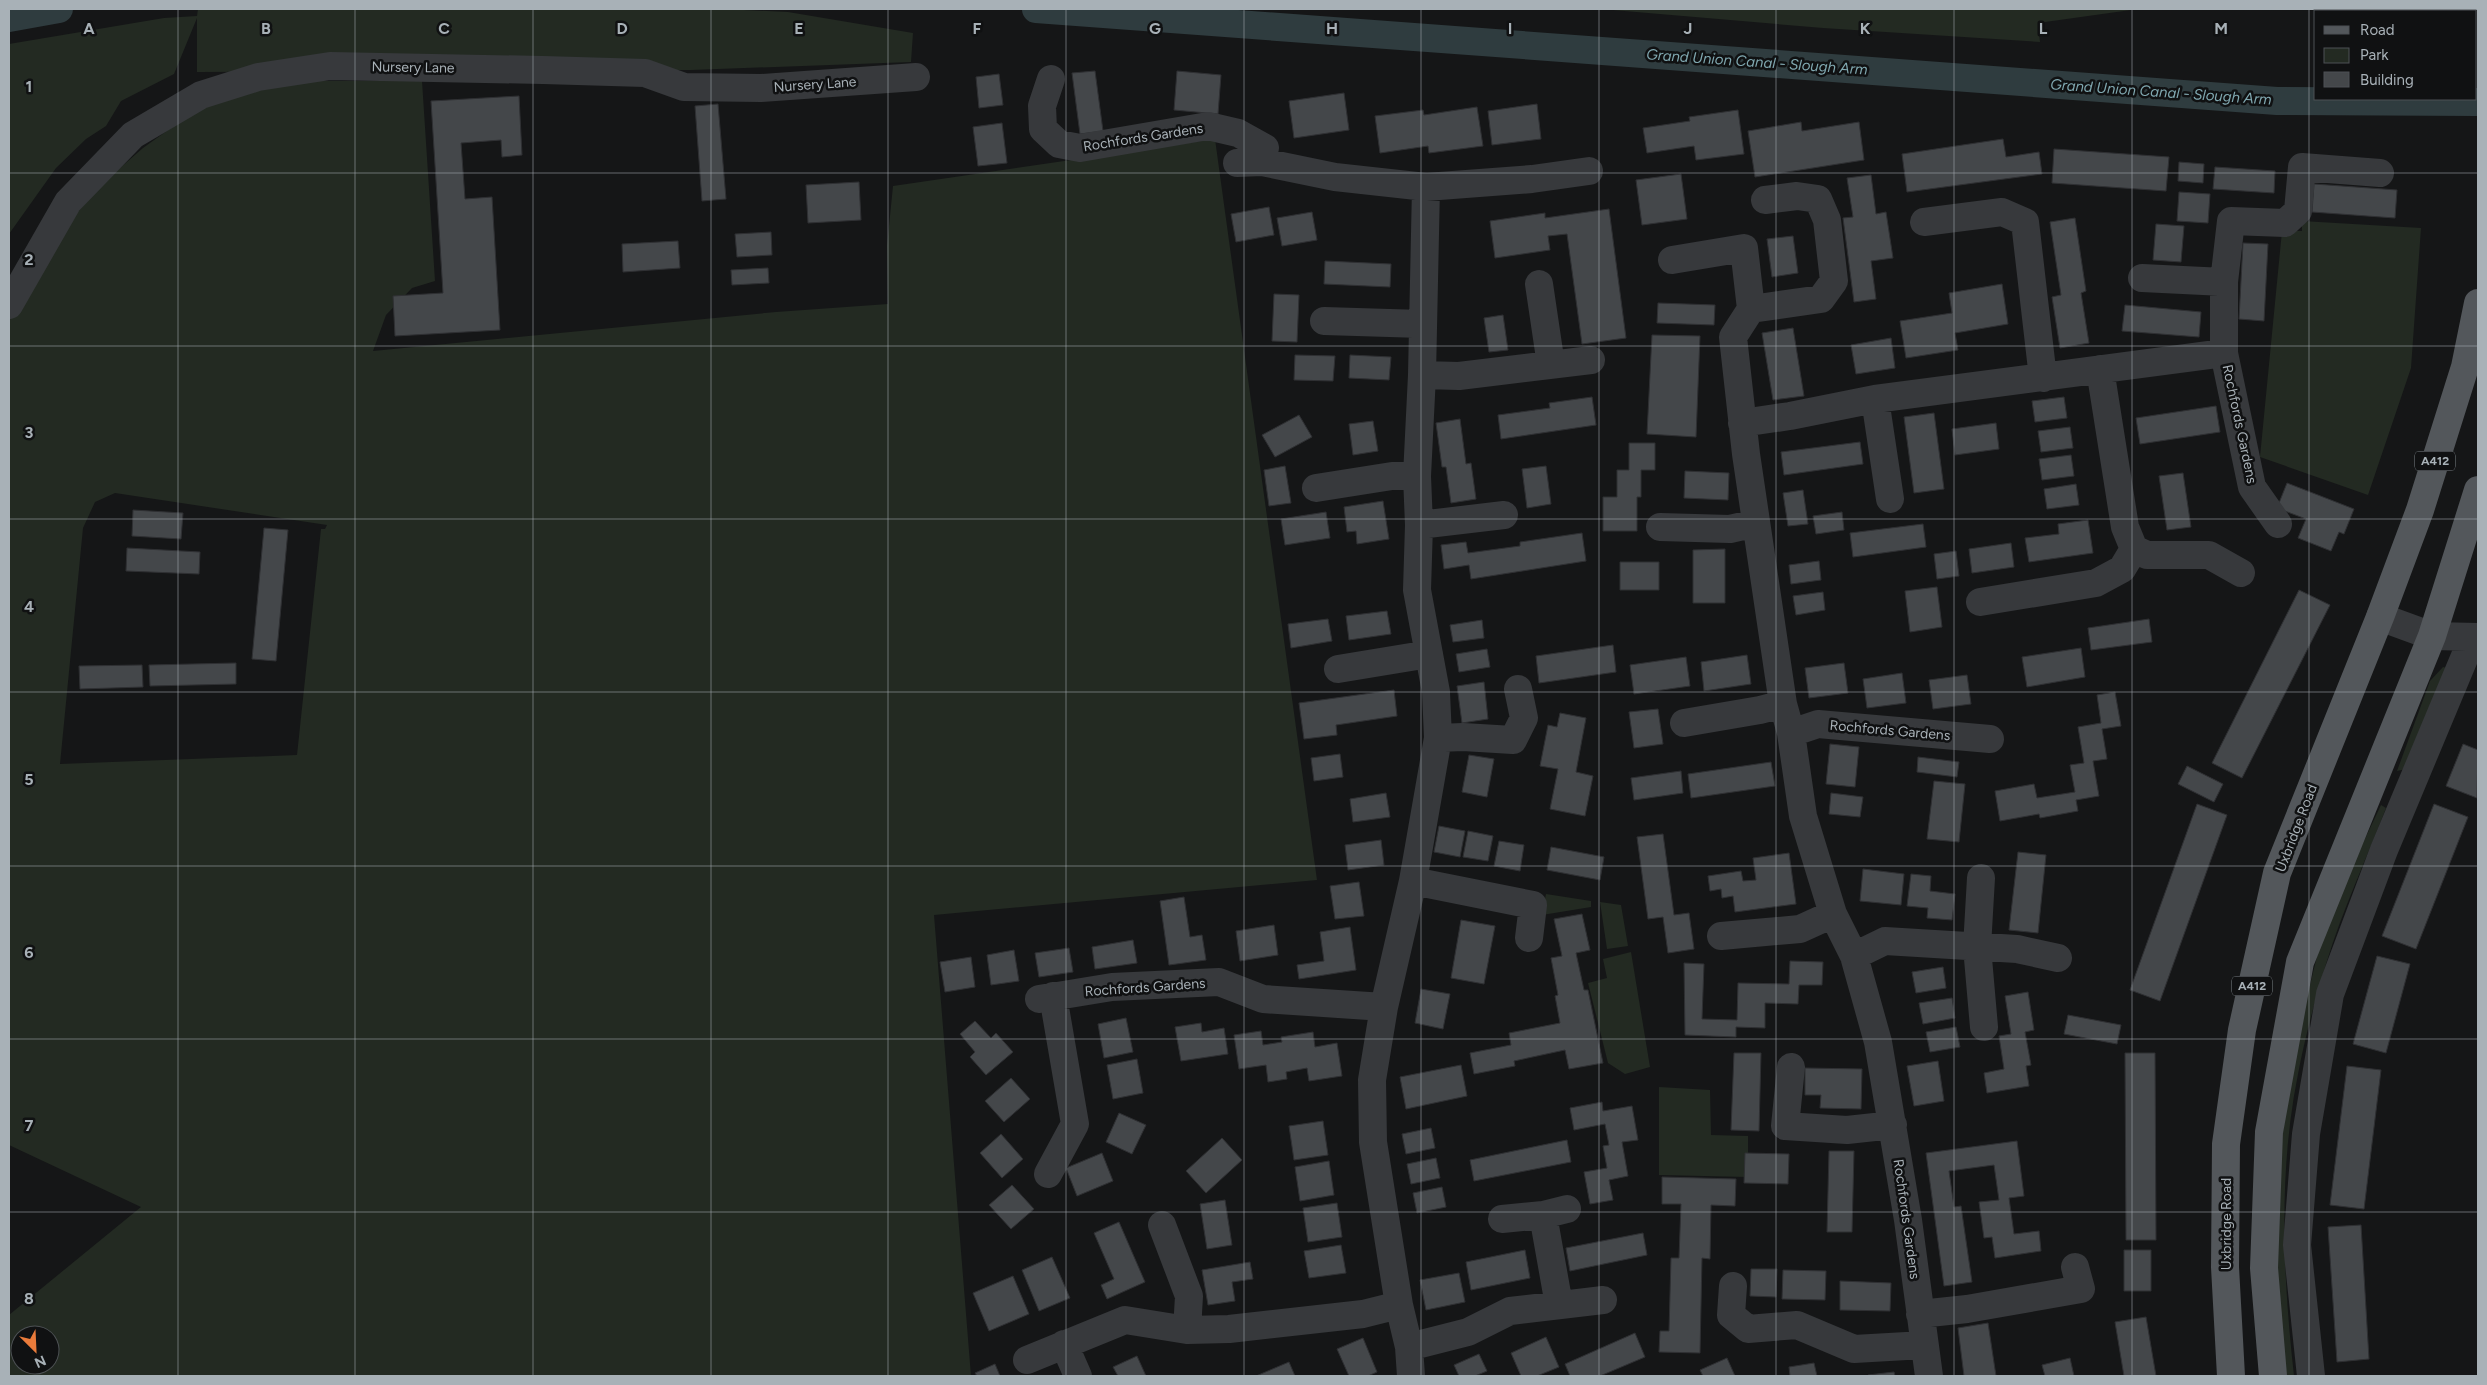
<svg xmlns="http://www.w3.org/2000/svg" width="2487" height="1385" font-family="Figtree,sans-serif">
  <rect width="100%" height="100%" fill="#151617"/>
  <path fill="#232a22" fill-rule="evenodd" d="M198,9H724L788,12L913,33L911,62L691,70L197,72V18L174,74L121,101L106,126L86,139L56,168L9,234V44L164,18L197,16Z
    M1601,9H2138L2038,23L2040,42L1823,28Z
    M286,81H422L435,281L412,288L386,315L373,351L776,312L888,304L887,246L893,186L1215,139L1317,880L934,915L971,1376H9V1315L141,1207L9,1145V321L67,224L105,181L143,148L189,115L222,97ZM115,493L327,525L325,529H321L297,755L60,764L83,528L95,502ZM20,1335H50V1365H20Z
    M2302,221L2421,228L2411,368L2368,495L2260,457L2282,231H2302Z
    M2443,667L2448,668L2406,769L2397,771L2430,681Z
    M2381,805L2386,808C2366,860 2342,911 2326,964C2315,1000 2305,1037 2298,1074C2278,1173 2283,1277 2294,1376H2284L2276,1276L2277,1180L2292,1060L2325,923Z
    M1546,894L1591,901V907L1542,915Z
    M1600,902L1621,905L1628,946L1607,949Z
    M1631,952L1650,1067L1625,1074L1608,1063L1588,983L1607,978L1603,959Z
    M1659,1087L1710,1090L1711,1135L1748,1136V1177L1659,1175Z"/>
  <g fill="none" stroke-linecap="round" stroke-linejoin="round">
    <path stroke="#2f3c3f" stroke-width="28" d="M1036,9L2277,101L2478,102
      M9,18L59,9"/>
  </g>
  <path fill="#44474a" stroke="#2f3033" d="M1095,71L1103,131L1080,134L1072,73Z
    M1177,71L1221,75L1218,114L1174,110Z
    M999,74L1003,105L979,108L976,77Z
    M1344,93L1349,130L1294,138L1289,101Z
    M519,96L522,155L502,157L501,140L461,143L465,199L492,197L500,330L395,336L393,296L443,293L431,101Z
    M718,104L726,199L702,201L695,106Z
    M1537,104L1541,139L1492,145L1488,111Z
    M1477,107L1483,146L1429,153L1428,146L1380,153L1375,116L1423,110L1424,115Z
    M1738,110L1744,154L1696,160L1694,146L1647,153L1643,128L1690,121L1689,117Z
    M1801,122L1802,131L1859,122L1864,160L1755,177L1748,131Z
    M1002,123L1007,163L978,166L973,127Z
    M2003,139L2006,157L2039,152L2042,174L1907,192L1902,154Z
    M2054,149L2169,157L2166,191L2052,183Z
    M2179,162L2204,164L2203,183L2178,181Z
    M2215,167L2275,171L2274,193L2213,189Z
    M1681,174L1687,219L1642,225L1636,180Z
    M1871,175L1876,214L1886,212L1893,258L1871,261L1876,299L1854,302L1843,218L1853,217L1847,178Z
    M859,182L861,220L808,223L806,185Z
    M2314,184L2397,190L2395,218L2312,212Z
    M2179,192L2210,194L2208,223L2177,221Z
    M1269,207L1274,235L1236,242L1231,214Z
    M1609,209L1626,338L1582,344L1567,234L1548,236L1550,250L1495,258L1490,221L1545,213V218Z
    M1312,212L1317,240L1282,246L1277,218Z
    M2075,218L2086,291L2081,293L2089,343L2060,348L2052,297L2061,295L2050,222Z
    M2156,224L2184,226L2181,262L2153,260Z
    M771,232L772,255L737,257L735,234Z
    M1793,236L1798,273L1772,277L1767,239Z
    M678,241L680,268L623,272L622,244Z
    M2243,243L2268,244L2264,321L2239,319Z
    M1325,261L1391,264L1390,287L1324,284Z
    M768,268L769,283L732,285L731,270Z
    M2002,284L2008,324L1955,333L1958,350L1906,358L1900,321L1952,313L1949,293Z
    M1274,294L1299,295L1297,342L1272,341Z
    M1658,303L1715,305L1714,325L1657,323Z
    M2125,305L2201,312L2199,337L2122,331Z
    M1503,315L1508,350L1489,352L1484,318Z
    M1793,328L1804,396L1773,400L1762,333Z
    M1652,335L1700,336L1696,437L1647,434Z
    M1891,338L1895,368L1856,374L1851,345Z
    M1295,355L1335,356L1333,381L1294,380Z
    M1350,355L1391,357L1389,380L1349,378Z
    M1592,397L1596,425L1501,439L1498,415L1550,408L1549,403Z
    M2064,397L2067,418L2035,422L2032,401Z
    M2216,406L2220,432L2140,444L2136,418Z
    M1934,413L1944,489L1914,493L1904,417Z
    M1299,415L1312,437L1275,457L1262,435Z
    M1460,419L1466,464L1471,463L1476,499L1451,503L1446,467H1442L1436,423Z
    M1373,421L1378,451L1353,455L1349,424Z
    M1996,423L1999,449L1955,455L1952,429Z
    M2070,427L2073,448L2041,452L2038,431Z
    M1860,442L1863,464L1784,475L1781,452Z
    M1629,443H1655V470H1641V497H1637V531H1603V497H1617V470H1629Z
    M2071,455L2074,476L2042,480L2039,459Z
    M1285,466L1291,503L1269,506L1264,470Z
    M1546,466L1551,504L1527,508L1522,469Z
    M1685,471L1729,473L1728,500L1684,498Z
    M2183,473L2191,527L2167,530L2159,476Z
    M2287,483L2354,509L2344,534L2339,532L2331,551L2298,538L2306,519L2277,508Z
    M2076,484L2079,505L2047,509L2044,489Z
    M1803,490L1808,524L1788,526L1783,493Z
    M1383,501L1389,539L1357,544L1356,531L1347,532L1344,507Z
    M133,510L183,513L181,539L132,536Z
    M1326,512L1330,538L1285,545L1281,519Z
    M1842,512L1844,530L1816,534L1813,516Z
    M2088,520L2093,553L2029,562L2025,538L2059,534L2058,524Z
    M1923,524L1926,547L1853,557L1850,533Z
    M264,528L288,530L276,661L252,659Z
    M1582,533L1586,561L1471,579L1469,565L1444,569L1441,545L1466,542L1468,553L1520,546V542Z
    M2011,543L2014,567L1972,573L1969,549Z
    M127,548L200,552L199,574L126,571Z
    M1725,549V603H1693V550Z
    M1956,551L1959,576L1937,579L1934,554Z
    M1819,561L1821,580L1791,584L1789,565Z
    M1620,562H1659V590H1620Z
    M1937,587L1942,627L1910,632L1905,591Z
    M2299,590L2330,605L2242,778L2212,763Z
    M1823,592L1825,610L1796,615L1793,596Z
    M1387,611L1391,634L1349,640L1346,616Z
    M1328,619L1332,641L1291,648L1288,624Z
    M2149,619L2152,642L2091,650L2088,628Z
    M1482,620L1484,638L1453,642L1450,625Z
    M1613,645L1616,672L1539,683L1536,656Z
    M2081,648L2085,677L2027,687L2022,657Z
    M1487,649L1490,667L1459,672L1456,654Z
    M1747,655L1751,684L1704,691L1701,662Z
    M1686,657L1690,686L1634,694L1630,665Z
    M236,663V684L150,686L149,665Z
    M1844,663L1848,693L1809,698L1805,668Z
    M142,665L143,687L80,689L79,666Z
    M1902,673L1906,703L1867,708L1863,679Z
    M1967,675L1971,704L1933,709L1929,680Z
    M1484,682L1488,719L1462,723L1457,686Z
    M1394,690L1397,716L1336,725L1337,735L1304,739L1299,703Z
    M2115,692L2121,726L2102,729L2107,759L2093,761L2099,796L2076,800L2078,811L2040,818L2039,814L2000,821L1995,791L2034,784L2037,798L2075,792L2070,765L2084,763L2078,727L2101,723L2097,695Z
    M1658,709L1663,744L1634,748L1629,712Z
    M1560,713L1586,718L1576,772L1593,776L1585,816L1550,809L1558,769L1540,766L1548,725L1557,727Z
    M1830,744L1859,747L1855,787L1826,784Z
    M2463,744L2478,750L2477,798L2446,786Z
    M1340,754L1343,777L1314,781L1311,758Z
    M1469,755L1494,759L1487,797L1462,792Z
    M1918,757L1959,762L1957,777L1917,772Z
    M1771,762L1775,786L1691,798L1688,774Z
    M2187,766L2223,784L2214,802L2178,784Z
    M1681,771L1683,793L1634,800L1631,778Z
    M1934,781L1965,784L1959,842L1927,839Z
    M1386,793L1390,817L1353,822L1350,799Z
    M1831,793L1863,797L1860,817L1829,814Z
    M2197,804L2227,815L2160,1001L2130,990Z
    M2434,804L2468,817L2416,949L2382,936Z
    M1439,826L1465,831L1460,857L1434,852Z
    M1468,831L1493,836L1488,861L1463,857Z
    M1663,834L1674,915L1689,913L1694,949L1668,953L1663,917L1648,919L1637,837Z
    M1381,840L1384,865L1348,870L1345,845Z
    M1499,841L1524,845L1520,871L1494,866Z
    M1551,847L1604,857L1600,880L1547,870Z
    M2018,852L2046,855L2038,933L2009,930Z
    M1789,853L1796,904L1735,912L1733,896L1722,898L1721,889L1710,891L1708,876L1741,871L1743,881L1756,880L1753,858Z
    M1863,869L1904,874L1901,905L1860,901Z
    M1911,874L1931,876L1930,891L1955,894L1952,920L1927,918L1928,908L1907,906Z
    M1359,882L1364,916L1335,919L1330,886Z
    M1184,897L1190,937L1202,935L1206,960L1169,965L1160,901Z
    M1582,914L1590,950L1576,953L1584,990H1588L1603,1063L1569,1069L1565,1050L1514,1061L1515,1066L1474,1074L1470,1053L1511,1045L1509,1033L1560,1023L1555,996L1558,995L1551,958L1562,956L1554,919Z
    M1461,920L1495,926L1484,984L1451,978Z
    M1274,925L1278,955L1240,961L1236,931Z
    M1350,927L1356,970L1299,979L1297,965L1324,961L1320,932Z
    M1133,940L1137,963L1095,969L1092,947Z
    M1069,948L1073,972L1039,977L1035,953Z
    M1014,950L1019,981L991,985L987,955Z
    M2377,956L2410,964L2386,1053L2353,1044Z
    M971,957L975,987L945,992L940,962Z
    M1790,961L1823,962L1822,985H1799L1798,1004L1765,1003V1028L1736,1027V1037L1685,1035L1684,963L1704,964L1702,1019L1737,1020L1738,983L1789,984Z
    M1943,967L1946,988L1916,993L1912,972Z
    M1421,989L1450,994L1443,1029L1415,1023Z
    M2028,992L2034,1030L2025,1032L2031,1065L2026,1066L2029,1086L1987,1093L1984,1073L2004,1069L1999,1036L2011,1034L2005,996Z
    M1952,998L1955,1018L1923,1024L1919,1003Z
    M2068,1015L2121,1025L2117,1044L2064,1034Z
    M1126,1018L1133,1052L1104,1058L1098,1024Z
    M975,1021L991,1038L996,1033L1013,1052L986,1075L970,1057L975,1052L960,1034Z
    M1201,1023L1202,1032L1224,1028L1228,1054L1181,1061L1175,1027Z
    M1956,1027L1960,1047L1930,1052L1926,1032Z
    M1261,1031L1263,1045L1282,1042L1281,1037L1313,1032L1315,1047L1337,1043L1342,1076L1309,1081L1307,1068L1286,1072L1287,1079L1268,1082L1266,1065L1239,1069L1234,1035Z
    M1734,1053H1761L1759,1131L1731,1130Z
    M2125,1053H2155L2156,1240H2126Z
    M1137,1059L1143,1093L1113,1099L1107,1065Z
    M1938,1061L1944,1101L1914,1106L1907,1066Z
    M1461,1065L1467,1096L1406,1109L1400,1077Z
    M2347,1066L2381,1070L2364,1209L2330,1205Z
    M1805,1068L1862,1069L1861,1109L1820,1108L1821,1095H1805Z
    M1011,1078L1030,1099L1004,1122L985,1101Z
    M1602,1102L1603,1111L1632,1106L1638,1140L1622,1142L1628,1176L1609,1180L1613,1200L1590,1204L1584,1172L1607,1168L1603,1146L1609,1145L1605,1124L1574,1130L1570,1108Z
    M1119,1113L1146,1125L1132,1154L1106,1142Z
    M1323,1121L1328,1155L1294,1160L1289,1126Z
    M1431,1128L1435,1148L1406,1154L1402,1134Z
    M1001,1134L1023,1159L1002,1178L980,1153Z
    M1222,1138L1242,1160L1206,1193L1186,1171Z
    M1567,1140L1571,1162L1474,1181L1470,1160Z
    M2017,1141L2024,1196L2009,1198L2014,1234L2039,1231L2041,1251L1995,1258L1992,1237L1984,1238L1979,1202L1999,1200L1994,1165L1949,1171L1954,1207L1961,1206L1972,1282L1944,1286L1926,1153Z
    M1829,1151H1854L1852,1232H1827Z
    M1102,1153L1113,1181L1077,1196L1066,1168Z
    M1745,1153L1789,1154L1788,1184L1744,1183Z
    M1436,1158L1440,1178L1411,1184L1407,1164Z
    M1329,1161L1334,1195L1300,1201L1295,1167Z
    M1662,1177L1736,1179L1735,1206L1711,1205L1710,1259L1702,1258L1700,1353L1659,1352L1660,1331H1669L1671,1258H1679L1681,1204H1662Z
    M1012,1185L1034,1209L1011,1229L989,1205Z
    M1442,1187L1446,1207L1417,1213L1413,1193Z
    M1225,1200L1232,1245L1207,1249L1200,1204Z
    M1337,1203L1342,1237L1308,1242L1303,1208Z
    M1119,1222L1145,1282L1107,1299L1101,1285L1114,1279L1094,1233Z
    M2361,1225L2369,1359L2337,1362L2328,1227Z
    M1643,1233L1647,1255L1570,1271L1566,1248Z
    M1341,1245L1346,1273L1309,1278L1304,1251Z
    M1525,1250L1530,1278L1471,1290L1466,1262Z
    M2124,1250H2151V1291H2124Z
    M1052,1257L1070,1298L1039,1311L1022,1270Z
    M1250,1262L1253,1279L1232,1282L1235,1301L1208,1305L1202,1270Z
    M1751,1269H1777L1776,1297L1750,1296Z
    M1783,1270L1826,1271L1825,1300L1782,1299Z
    M1459,1273L1465,1302L1426,1310L1420,1280Z
    M1013,1276L1029,1314L989,1331L973,1293Z
    M1840,1281L1891,1283L1890,1311L1840,1310Z
    M2146,1317L2156,1376H2124L2115,1322Z
    M1988,1323L1996,1376H1964L1958,1328Z
    M1635,1333L1645,1357L1600,1376H1570L1565,1364Z
    M1546,1337L1559,1367L1537,1376H1521L1511,1353Z
    M1363,1338L1377,1372L1368,1376H1349L1337,1349Z
    M1479,1354L1487,1371L1475,1376H1459L1454,1365Z
    M1137,1356L1146,1376H1118L1113,1367Z
    M1727,1358L1735,1376H1703L1700,1370Z
    M2070,1358L2074,1376H2045L2042,1365Z
    M1289,1362L1295,1376H1256Z
    M1814,1363L1817,1376H1790L1789,1367Z
    M995,1364L1000,1376H977L975,1373Z
    M1894,1372L1895,1376H1868V1375Z"/>
  <g fill="none" stroke-linecap="round" stroke-linejoin="round">
    <path stroke="#37393c" stroke-width="28" d="M1051,79L1042,106L1043,129L1059,144L1080,148L1208,126L1238,133L1265,148
      M1237,163L1262,162L1335,177L1426,187L1532,179L1589,171
      M1924,222L2002,212L2025,222L2043,378
      M1672,260L1744,248L1751,309L1733,337L1746,454L1783,704L1791,733L1803,816L1833,914L1854,956L1878,1042L1908,1220L1929,1376
      M2142,278L2224,282
      M1539,284L1551,365
      M9,305L68,202L133,135L201,95L258,77L330,66L543,70L645,73L684,87L761,88L916,77
      M1751,309L1821,299L1834,281L1827,220L1818,199L1797,196L1765,200
      M1324,321L1422,324
      M2224,353V282L2231,221L2285,223L2298,211L2302,167L2380,173
      M2100,369L2125,527L2134,549L2147,555H2209L2241,573
      M1422,375L1459,376L1591,360
      M1875,399L1890,499
      M1742,423L1790,416L1875,399L2224,353L2252,487L2278,524
      M1316,488L1392,476H1417
      M1419,525L1504,515
      M1660,527L1730,529L1756,523
      M1980,602L2096,583L2122,569L2134,549
      M2380,617L2432,636L2478,637
      M1338,669L1429,654
      M1684,723L1760,710L1783,704
      M1791,733L1818,724L1990,739
      M1438,738L1463,737L1513,740L1524,718L1518,689
      M1981,878L1977,947L1984,1027
      M1413,881L1533,905L1529,938
      M1721,936L1800,929L1833,914
      M1854,956L1885,941L2017,949L2058,958
      M1039,999L1112,987L1219,982L1263,999L1384,1007
      M1791,1067L1785,1126L1847,1130L1893,1125
      M1048,1174L1075,1124L1053,996
      M1543,1215L1559,1305
      M1502,1219L1543,1215L1567,1209
      M1162,1225L1189,1296L1187,1330
      M1733,1286L1731,1315L1748,1329L1797,1325L1854,1349L1924,1345
      M1920,1314L1967,1309L2081,1289L2075,1267
      M1064,1344L1078,1376
      M1409,1347L1468,1332L1510,1311L1603,1300
      M1027,1360L1125,1320L1187,1330L1229,1329L1363,1314L1399,1305
      M1411,1376L1409,1347L1399,1305L1373,1142L1372,1080L1384,1007L1413,881L1438,738L1436,692L1417,590L1419,525L1417,476L1422,375L1426,187
      M2311,1376L2297,1245L2306,1134L2330,994L2384,850L2473,637"/>
    <path stroke="#53575b" stroke-width="28" d="M2231,1376L2225,1267L2226,1144L2242,1030L2277,873L2380,617L2420,510L2465,367L2478,303
      M2273,1376L2264,1268L2269,1132L2300,962L2432,636L2478,490"/>
  </g>
  <path fill="none" stroke="#a8b1b7" stroke-width="1" stroke-opacity="0.55" d="M178,9V1376M355,9V1376M533,9V1376M711,9V1376M888,9V1376M1066,9V1376M1244,9V1376M1421,9V1376M1599,9V1376M1776,9V1376M1954,9V1376M2132,9V1376M2309,9V1376M9,173H2478M9,346H2478M9,519H2478M9,692H2478M9,866H2478M9,1039H2478M9,1212H2478"/>
  <g text-anchor="middle" stroke-width="5" stroke-linejoin="round" paint-order="stroke">
    <g fill="#101112" stroke="#7a8186" stroke-width="1">
      <rect x="2415" y="451.5" width="40" height="19" rx="4"/>
      <rect x="2232" y="976.5" width="40" height="19" rx="4"/>
    </g>
    <g font-size="12" font-weight="bold" fill="#a8b1b7">
      <text x="2435" y="465">A412</text>
      <text x="2252" y="990">A412</text>
    </g>
    <g font-size="14" fill="#a8b1b7" stroke="#101112">
      <text transform="translate(413 67) rotate(1)" y="5">Nursery Lane</text>
      <text transform="translate(815 84) rotate(-4)" y="5">Nursery Lane</text>
      <text transform="translate(1143 137) rotate(-9)" y="5">Rochfords Gardens</text>
      <text transform="translate(2240 424) rotate(78)" y="5">Rochfords Gardens</text>
      <text transform="translate(1890 730) rotate(5)" y="5">Rochfords Gardens</text>
      <text transform="translate(2296 828) rotate(-69)" y="5">Uxbridge Road</text>
      <text transform="translate(1145 987) rotate(-4)" y="5">Rochfords Gardens</text>
      <text transform="translate(1907 1219) rotate(82)" y="5">Rochfords Gardens</text>
      <text transform="translate(2226 1224) rotate(-90)" y="5">Uxbridge Road</text>
    </g>
    <g font-size="15" font-style="italic" fill="#80a8b0" stroke="#101112">
      <text transform="translate(1757 62) rotate(4)" y="5">Grand Union Canal - Slough Arm</text>
      <text transform="translate(2161 92) rotate(4)" y="5">Grand Union Canal - Slough Arm</text>
    </g>
  </g>
  <g font-size="16" text-anchor="middle" font-weight="bold" fill="#a8b1b7" stroke="#101112" stroke-width="5" stroke-linejoin="round" paint-order="stroke">
    <text x="89" y="34">A</text>
    <text x="266" y="34">B</text>
    <text x="444" y="34">C</text>
    <text x="622" y="34">D</text>
    <text x="799" y="34">E</text>
    <text x="977" y="34">F</text>
    <text x="1155" y="34">G</text>
    <text x="1332" y="34">H</text>
    <text x="1510" y="34">I</text>
    <text x="1688" y="34">J</text>
    <text x="1865" y="34">K</text>
    <text x="2043" y="34">L</text>
    <text x="2221" y="34">M</text>
    <text x="29" y="92">1</text>
    <text x="29" y="265">2</text>
    <text x="29" y="438">3</text>
    <text x="29" y="612">4</text>
    <text x="29" y="785">5</text>
    <text x="29" y="958">6</text>
    <text x="29" y="1131">7</text>
    <text x="29" y="1304">8</text>
  </g>
  <rect width="2487" height="1385" fill="none" stroke="#a8b1b7" stroke-width="20"/>
  <rect x="2314" y="10" width="162" height="90" fill="#101112" stroke="#4d5154"/>
  <rect x="2324" y="26" width="25" height="8" fill="#53575b" stroke="#4d5154"/>
  <text x="2360" y="35" font-size="15" fill="#a8b1b7">Road</text>
  <rect x="2324" y="48" width="25" height="15" fill="#232a22" stroke="#4d5154"/>
  <text x="2360" y="60" font-size="15" fill="#a8b1b7">Park</text>
  <rect x="2324" y="72" width="25" height="15" fill="#44474a" stroke="#4d5154"/>
  <text x="2360" y="85" font-size="15" fill="#a8b1b7">Building</text>
  <g transform="translate(35 1350) rotate(156)"><circle r="24" fill="#101112" stroke="#4d5154"/>
  <path d="M0-4L9 19L0 12L-9 19Z" fill="#ea7b3b"/>
  <text y="-8" font-size="14" font-weight="bold" text-anchor="middle" fill="#a8b1b7">N</text>
  </g>
</svg>
